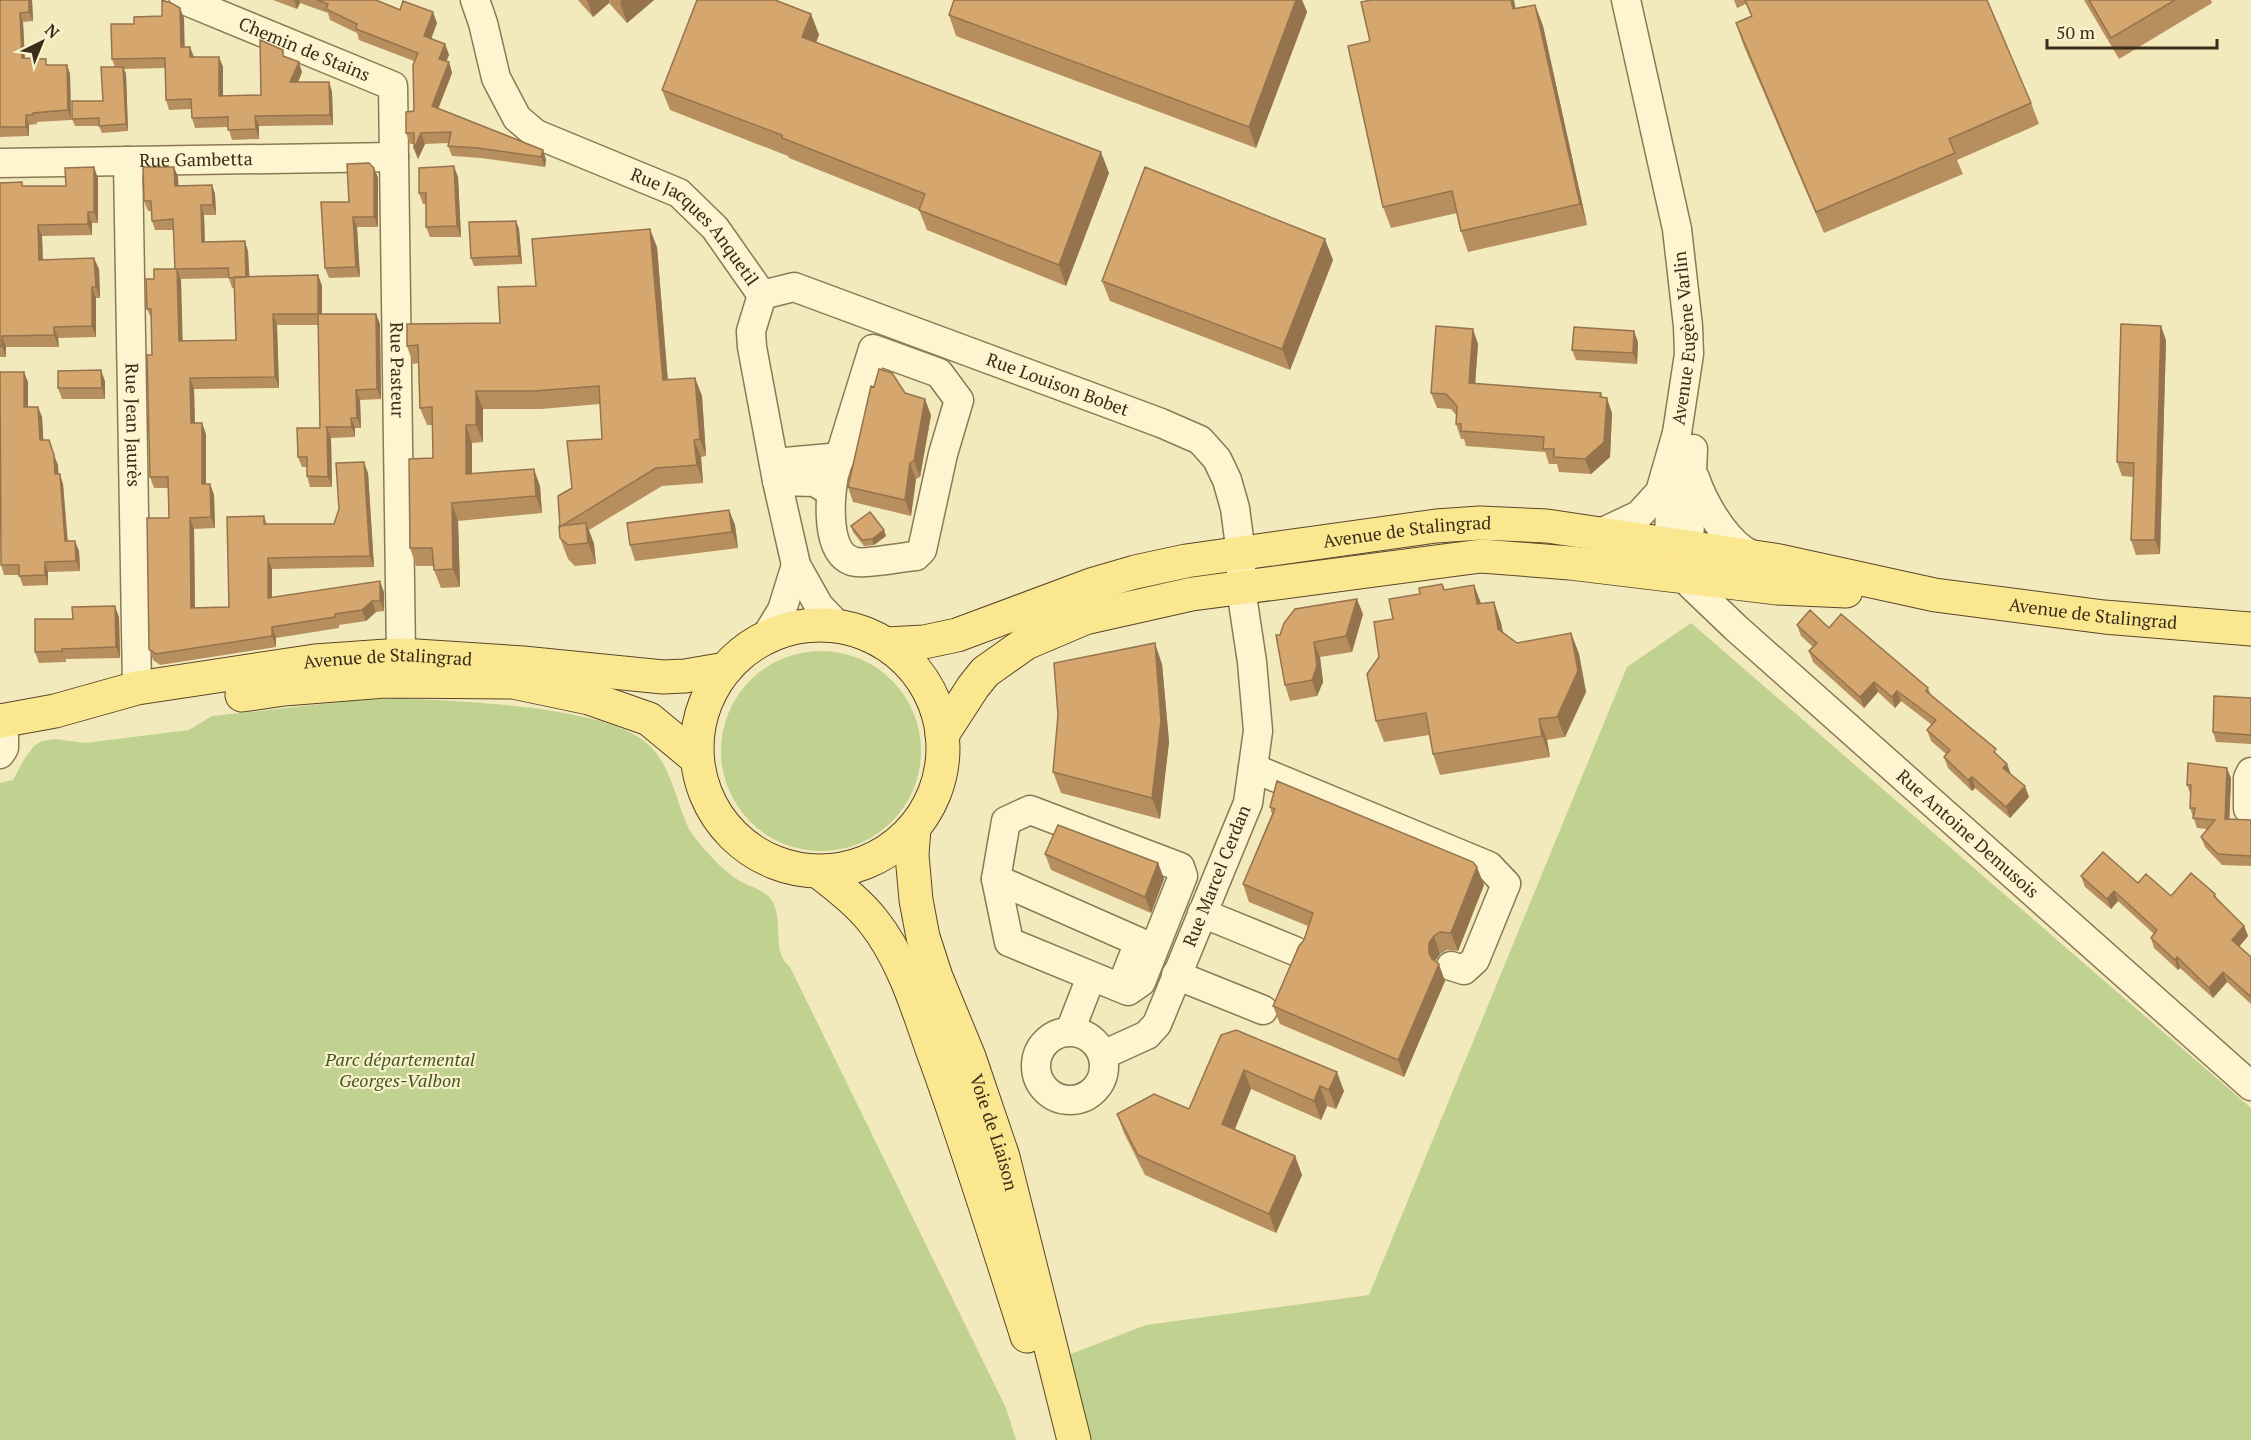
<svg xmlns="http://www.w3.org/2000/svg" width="2251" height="1440" font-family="'PT Serif',serif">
  <rect width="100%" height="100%" fill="#f2e9bc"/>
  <path fill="#c1d18f" d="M1691,623L2251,1108V1440H1090L1068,1355L1146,1325L1369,1295L1627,667Z
    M721 751a100 100 0 1 1 200 0a100 100 0 1 1-200 0Z
    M402,698C461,702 608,705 650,746C672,768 676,802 689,829C693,836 700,844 705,850C714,860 725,871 735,878C746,886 763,889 771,899C785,919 770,951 790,967L1006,1408L1016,1440H0V783L13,780L25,758L34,746L42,741L55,739L85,743L189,730L212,716L349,701Z"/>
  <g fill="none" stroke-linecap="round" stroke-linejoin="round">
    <defs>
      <g id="minor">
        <path id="s1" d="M184,0L393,86L401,655"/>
        <path id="s2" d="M475,0L483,23L496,78L517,118L536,134L679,193L715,228L762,295"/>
        <path id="s3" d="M128,161L137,688"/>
        <path id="s4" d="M0,163L394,157"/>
        <path id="s5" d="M762,295L794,287L1161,423L1200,440L1217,459L1227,480L1235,508L1241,554V589L1252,662L1258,731L1248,803L1157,1024L1147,1035L1103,1055"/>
        <path d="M762,295L751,331L752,347L777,481L796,565L819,606L839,627"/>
        <path d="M873,349L939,373L959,400L943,454L922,550L916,556C902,557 867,564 856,562C824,557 830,497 834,475Z"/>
        <path id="s6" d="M1677,433L1670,505L1669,544L1691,585L1736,628L2251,1086"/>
        <path d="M774,463L841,457"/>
        <path d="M1695,478C1703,502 1722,535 1743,550C1748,553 1755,556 1760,558"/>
        <path d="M777,481L815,482L831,492"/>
        <path id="s7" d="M1595,533L1605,531L1639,515L1660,492L1677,433L1689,354L1688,326L1677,229L1626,0"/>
        <path d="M1688,568L1693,449"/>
        <path d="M765,638L782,610L796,565"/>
        <path d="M0,754L4,748V720"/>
        <path d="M1253,768L1489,866L1506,884L1475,960L1464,970L1451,966"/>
        <path d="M2251,772L2248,778V809L2251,810"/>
        <path d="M1030,810L1180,867L1183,876L1141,982L1128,991L1009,942L996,879L1006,821Z"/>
        <path d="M996,879L1139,942L1126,975"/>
        <path d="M1202,913L1295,951"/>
        <path d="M1176,975L1263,1010"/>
        <path d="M1070,1031L1091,977"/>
        <circle cx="1070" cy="1066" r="34"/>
      </g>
      <g id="major">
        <circle cx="820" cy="748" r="123"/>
        <path id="s8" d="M886,644L924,642L957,635L1094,584L1135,572L1186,561L1436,526L1480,523L1547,526L1780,561L1935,595L2104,617L2251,629"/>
        <path d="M242,695L284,689L385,681L513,682L589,698L649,719L696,758"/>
        <path id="s9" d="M0,721L55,711L137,688L315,661L401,655L523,663L663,677L685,676L726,669"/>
        <path d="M942,735L973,687L985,672L1026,643L1085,618L1192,594L1481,556L1570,563L1777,588L1846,591"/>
        <path id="s10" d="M914,828L912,855L916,900L923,937L936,977L969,1057L1003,1157L1074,1440"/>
        <path d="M819,872C838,887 858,902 873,921C902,957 917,1006 932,1049C967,1144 996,1240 1027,1336"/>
      </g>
    </defs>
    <use href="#minor" stroke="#8c7954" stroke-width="31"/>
    <use href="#major" stroke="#594629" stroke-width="35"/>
    <use href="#minor" stroke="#fcf5d0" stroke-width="28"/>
    <use href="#major" stroke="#fbe78f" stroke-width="33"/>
  </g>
  <path fill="#b78f5f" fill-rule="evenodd" d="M0,0H32L33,21L23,22L25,58L48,65H67L70,74L71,120L37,122V124L29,125V136L0,137Z
    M273,0H376L437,23L431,39L445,44L449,55L446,61L449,62L452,73L438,109L543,150L546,160L545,167L481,158L452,156L448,146L449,143L425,144L418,159L414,144H410L406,133L414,111V61L359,40L357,33L330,20L328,13L300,3L297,9Z
    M578,0H654L627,23L609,3L593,17Z
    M954,0H1302L1307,12L1256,148L956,36L949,15Z
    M1734,0H1987L2031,103L2039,124L1957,160L1963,174L1824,233L1743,44L1736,23L1751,16L1746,4L1737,8Z
    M2084,0H2211L2212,3L2119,59Z
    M1535,5L1543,26L1587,225L1468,252L1461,231L1457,213L1391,228L1383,207L1516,9Z
    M180,8L184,18V47L194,57H219L223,67V96L261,95L285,57L302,72L298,82H329L332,92L333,125L259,126V139L232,140L228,127L195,128L192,118L191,109L169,110L166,100L165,68L124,69L126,74L128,131L102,133L99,126H75L72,119L103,101L115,67L112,59L134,24L162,16Z
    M811,14L819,35L816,42L1109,173L1066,286L927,230L919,210L789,158L788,156L670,110L662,90Z
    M174,167L178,177V186L212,185L215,194L216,215H204L205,242L248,251L249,276L318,275L322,286V314H376L380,324L381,399L360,400L361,428H355V437L331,438L332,487H310L307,476V467H302L298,457L320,428L318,325H277L279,388L194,389L195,423L206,434V484H210L214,495L215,528L194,529L195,608L229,607L264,516L267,524H334L368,473L374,567L272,569V598L384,592V611L376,612L366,621L339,625V628L276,638V647L160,665L153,660L149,649L169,518V488H154L150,477L152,320L147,309L154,279L175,269L173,230H155L152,221V211H148L144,201ZM229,278L232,288H234L236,340L182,341L181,279Z
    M374,168L378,178V227H357L360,277L329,278L325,268L349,202Z
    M458,177L461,237H430L426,227V204H423L419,193Z
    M98,178V223H92V235L42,236L43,260L99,269L100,298H96V337L58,338L59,347H6V357H0V183L23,186H66Z
    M516,221L519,229L522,264L474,266L471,258Z
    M657,247L668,380L695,378L702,396L706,456L701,457L703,483L662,486L589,530L594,544L596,564L575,566L568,559L560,538V526L572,488L602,439L600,404L541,409H483V442L472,443V473L540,486L542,513L458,521L460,587L441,588L434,570V566H416L410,548L433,458V425H427L420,408L419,363L413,364L407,346L500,323L536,286Z
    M1333,260L1290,370L1110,301L1102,281Z
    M2166,340L2160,554L2136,555L2131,540L2134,477L2122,476L2117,462Z
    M1638,342L1637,364L1576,360L1572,350Z
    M1478,344L1475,384L1601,393L1602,397L1612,413L1610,457L1591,474L1559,472L1557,464H1549L1545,452L1466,446L1464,439H1461L1456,424V415L1451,409L1437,408L1431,393Z
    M105,381V399H62L58,388Z
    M28,382V407H38L42,417L43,440L58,465V474L63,484L68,541L79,551L80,571L48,572V585L23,586L19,575H4L1,565Z
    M905,393L931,415L920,477L916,479L911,516L853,502L848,487Z
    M729,510L735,525L738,548L635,561L630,545Z
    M851,526L886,536L874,545L864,546L853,532Z
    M1442,584L1445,590L1474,585L1481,604L1494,602L1501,623L1503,632L1517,643L1571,633L1579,654L1586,692L1565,737L1547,740L1550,757L1440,775L1433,754L1429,735L1384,742L1376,721L1379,657L1393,619L1420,594Z
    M1363,614L1352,652L1320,657L1323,682L1317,696L1290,701L1285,685L1280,635Z
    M119,617L120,658L66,659V662L39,663L35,652L73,619Z
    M1797,625L1829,628L1928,688L1931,695L1999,756L2011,775L2029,797L2010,818L1975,788L1972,791L1948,768L1944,757L1946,754L1931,741L1927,730L1932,725L1901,701L1895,708L1878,692L1864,708L1813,662L1809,651L1813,647L1801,636Z
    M1162,664L1169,742L1160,819L1061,793L1053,772Z
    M2251,698V744L2216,742L2213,732Z
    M2231,778L2229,819L2251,820V866L2222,865L2205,847L2201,837L2207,829L2197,828L2190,808V793L2187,785Z
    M1270,807L1484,885L1458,951L1447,950L1440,954L1435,961L1445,981L1404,1077L1280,1024L1273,1006L1304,940L1308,926L1249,902L1243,884L1272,814Z
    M1045,854L1158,863L1164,879L1151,913L1051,870Z
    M2081,876L2138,883L2171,896L2215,894L2217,899L2244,926L2248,936L2239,947L2251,957V1004L2227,982L2213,998L2180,968L2178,970L2154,948L2151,938L2154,934L2118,901L2111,909L2085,887Z
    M1221,1035L1344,1091L1336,1109L1327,1106L1321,1120L1251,1089L1235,1129L1295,1156L1302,1175L1276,1233L1145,1175L1124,1133L1117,1114L1189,1109Z"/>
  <path fill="#95744d" d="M29,0H32L33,21L29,12Z
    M294,0H299L300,3L297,9Z
    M587,0H609V3L593,17Z
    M622,0H654L627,23L620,2Z
    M1296,0H1302L1307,12L1256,148L1249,127Z
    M1511,0H1514L1520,30L1513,9Z
    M1535,5L1543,26L1587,225L1580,204Z
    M180,8L184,18L185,57L181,47Z
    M433,12L437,23L428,47L424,36Z
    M20,13L23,22L25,67L22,58Z
    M811,14L819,35L810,58L802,37Z
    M445,44L449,55L443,69L439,59Z
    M190,47L194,57H190Z
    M219,57L223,67V106L219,96Z
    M299,62L302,72L294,92L290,82Z
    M449,62L452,73L435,117L432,106Z
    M67,65L70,74L71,120L68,110Z
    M123,67L126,74L128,131L126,124Z
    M329,82L332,92L333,125L330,115Z
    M26,115L29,125V136L26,127Z
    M255,116L259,126V139L256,129Z
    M421,133L425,144L418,159L414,149Z
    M543,150L546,160L545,167L541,157Z
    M1101,152L1109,173L1066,286L1059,265Z
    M454,166L458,177L461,237L457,226Z
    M94,167L98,178V223L94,212Z
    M174,167L178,177L179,196L175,186Z
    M374,168L378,178V227L374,217Z
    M212,185L215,194L216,215L213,205Z
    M201,205L204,215L205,252L202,242Z
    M88,212L92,223V235L88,224Z
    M353,217L357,227L360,277L356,267Z
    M516,221L519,229L522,264L519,256Z
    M38,225L42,236L43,271L39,260Z
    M650,229L657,247L669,398L663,380Z
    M1325,239L1333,260L1290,370L1282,349Z
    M245,241L248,251L250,287L246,277Z
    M94,258L99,269L100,298L96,287Z
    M177,269L181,280L183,352L179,341Z
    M318,275L322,286V325L318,314Z
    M92,287L96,298V337L92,326Z
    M273,314L277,325L279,388L275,377Z
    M376,314L380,324L381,399L377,389Z
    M2161,326L2166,340L2160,554L2155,540Z
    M54,327L58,338L59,347L54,335Z
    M1473,329L1478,344L1474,399L1469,383Z
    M1634,331L1638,342L1637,364L1633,353Z
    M2,336L6,347V357L2,346Z
    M101,370L105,381V399L102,388Z
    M24,372L28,382V417L24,407Z
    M190,378L194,389L195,434L191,423Z
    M695,378L702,396L706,456L700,439Z
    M356,390L360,400L361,428L357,418Z
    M476,391L483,409V442L476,425Z
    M1607,398L1612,413L1610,457L1591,474L1585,459Z
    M925,399L931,415L920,477L914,461Z
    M38,407L42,417L44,450L40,440Z
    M351,418L355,428V437L352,427Z
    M202,423L206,434V495L202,484Z
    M466,425L472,443V492L466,474Z
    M327,427L331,438L332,487L328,477Z
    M694,440L701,457L703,483L697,465Z
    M54,455L58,465L59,484L55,474Z
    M364,462L368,473L374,567L370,556Z
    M910,463L916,479L911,516L905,500Z
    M534,469L540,486L542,513L536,496Z
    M60,474L63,484L68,551L65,541Z
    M210,484L214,495L215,528L211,517Z
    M452,503L458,521L460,587L453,569Z
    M729,510L735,525L738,548L732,532Z
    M190,518L194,529L195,619L191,608Z
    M586,523L594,544L596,564L588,543Z
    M884,530L886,536L874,545L872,539Z
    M75,541L79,551L80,571L76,561Z
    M268,558L272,569V609L268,598Z
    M45,562L48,572V585L45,575Z
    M380,581L384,592V611L380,601Z
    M1474,585L1482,606L1477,604Z
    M1357,599L1363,614L1352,652L1346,636Z
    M372,601L376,612L366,621L362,610Z
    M1494,602L1501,623L1506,649L1498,629Z
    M115,606L119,617L120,658L116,647Z
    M272,627L276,638V647L272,636Z
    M1571,633L1579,654L1586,692L1565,737L1557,717Z
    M1314,642L1320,657L1323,682L1317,696L1312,680Z
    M1155,643L1162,664L1169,742L1160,819L1152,798Z
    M1874,682L1878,692L1864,708L1860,697Z
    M1897,691L1901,701L1895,708L1892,697Z
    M1539,719L1547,740L1550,757L1542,736Z
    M2007,764L2011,774L2003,768Z
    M2227,768L2231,778L2229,829L2225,819Z
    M1972,777L1975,788L1972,791L1968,780Z
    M2025,786L2029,797L2010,818L2006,807Z
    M1158,863L1164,879L1151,913L1145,897Z
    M1477,867L1484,885L1458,951L1451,933Z
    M2114,891L2118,901L2111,909L2107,899Z
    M2244,926L2248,936L2236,950L2232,940Z
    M1434,936L1440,954L1435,961V970L1429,953V943Z
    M2177,957L2180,968L2178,970L2175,960Z
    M1439,964L1445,981L1404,1077L1398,1060Z
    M2223,972L2227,982L2213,998L2209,988Z
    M1244,1070L1251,1089L1229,1143L1222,1124Z
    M1337,1072L1344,1091L1336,1109L1329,1090Z
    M1320,1086L1327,1106L1321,1120L1314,1101Z
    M1295,1156L1302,1175L1276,1233L1269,1214Z"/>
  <path fill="#d5a66e" stroke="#95744d" stroke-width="1.5" d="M0,0H29V12L20,13L22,58L46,59V65H67L68,110L33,113V115H26V127H0Z
    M162,0L171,3L180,8L181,47H190V57H219V96L261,95L260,40L283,50V56L299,62L290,82H329L330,115L255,116L256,129L228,130V117L192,118L191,99L166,100L165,58L112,59L111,24H134V17L162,16Z
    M317,0H376L400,10L403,1L433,12L424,36L445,44L439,59L449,62L432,106L543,150L541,157L478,148L448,146L451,132L421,133L414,149V133H406V112L414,111L413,65L418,53L356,29L357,24L326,9L328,4Z
    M697,0H775L811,14L802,37L1101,152L1059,265L919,210L925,194L782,138V135L662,90Z
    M954,0H1296L1249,127L949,15Z
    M1371,0H1511L1513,9L1535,5L1580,204L1461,231L1452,191L1383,207L1348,46L1370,41L1361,2Z
    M1745,0H1987L2031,103L1949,139L1955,153L1816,212L1736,23L1752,16Z
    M2089,0H2175L2111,38Z
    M101,67H123L126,124L99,126V118L72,119V101H103Z
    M369,163L374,168V217H353L356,267L325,268L321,202H349L347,164Z
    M454,166L457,226L426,227V193H419V168Z
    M94,167V212H88V224L38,225L39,260L94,258L96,287H92V326L54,327V335L2,336V346H0V183L22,182V186H66L65,168Z
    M143,167H174L175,186L212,185L213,205H201L202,242L245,241L246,277L229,278L228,268L175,269L173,219L152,221L151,201H144Z
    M1145,167L1325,239L1282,349L1102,281Z
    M516,221L519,256L471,258L469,222Z
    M650,229L663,380L695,378L700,439L694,440L697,465L656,468L560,527L558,496L572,488L567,441L602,439L599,386L534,391H476V425H466V474L534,469L536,496L452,503L453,569L434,570L432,548H410L409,459L433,458L432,407L420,408L418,345L407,346V324L500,323L498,287L536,286L532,239Z
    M154,269H177L179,341L236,340L234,277L318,275V314H273L275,377L190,378L191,423H202V484H210L211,517L190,518L191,608L229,607L227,517L264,516V524H334L339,509L336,463L364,462L370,556L268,558V598L380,581V601H372L362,610L335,614V617L272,627V636L156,654L149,649L147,518H169L168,477H150L147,355H152L151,309H147L146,279H154Z
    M318,314H376L377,389L356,390L357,418H351L352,427H325H327L328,477L307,476V457H298L297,428H320Z
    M2121,324L2161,326L2155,540H2131L2134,463L2117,462Z
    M1436,326L1473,329L1469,383L1601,393L1600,397L1607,398L1604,442L1585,459L1554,457V449H1543L1544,437L1461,431V424H1456L1457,406L1446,394L1431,393Z
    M1574,327L1634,331L1633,353L1572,350Z
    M879,369L892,373L905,393L925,399L914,461L910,463L905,500L848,487L871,386L874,387Z
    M101,370L102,388H58V371Z
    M0,372H24V407H38L40,440H49L54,455L55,474H60L65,541H75L76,561L45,562V575L19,576V565H1Z
    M729,510L732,532L630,545L627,523Z
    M870,512L884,530L872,539L862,540L851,526Z
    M586,523L588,543L568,545L560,538L559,526Z
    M1442,584L1444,590L1474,585L1477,604L1494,602L1498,629L1517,643L1571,633L1578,671L1557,717L1539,719L1542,736L1433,754L1426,713L1376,721L1367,674L1379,657L1374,622L1393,619L1389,599L1420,594L1419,588Z
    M1357,599L1346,636L1314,642L1317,666L1312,680L1285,685L1276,635H1280L1284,623L1295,609Z
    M115,606L116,647L62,649V651L35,652V619H73L72,607Z
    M1810,610L1829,628L1841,614L1928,688L1926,691L1996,749L1994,752L2007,764L2003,768L2025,786L2006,807L1972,777L1968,780L1944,757L1950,750L1927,730L1936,720L1897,691L1892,697L1874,682L1860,697L1809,651L1817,643L1797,625Z
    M1155,643L1161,721L1152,798L1053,772L1058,715L1054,663Z
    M2214,696L2251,698V735L2213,732Z
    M2188,763L2227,768L2225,819L2251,820V856L2218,854L2201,837L2215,820L2193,818L2195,808H2190L2191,785H2187Z
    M1277,781L1473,862L1477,867L1451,933L1440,932L1434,936L1429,943V953L1432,959L1439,964L1398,1060L1273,1006L1299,946L1304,940L1313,913L1243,884L1275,809L1270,807Z
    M1058,825L1158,863L1145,897L1045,854Z
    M2103,852L2138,883L2146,874L2171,896L2191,873L2215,894L2214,896L2244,926L2232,940L2251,957V997L2223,972L2209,988L2177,957L2175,960L2151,938L2157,930L2114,891L2107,899L2081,876Z
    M1236,1030L1337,1072L1329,1090L1320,1086L1314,1101L1244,1070L1222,1124L1295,1156L1269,1214L1138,1155L1117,1114L1154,1094L1189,1109L1221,1035Z"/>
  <g text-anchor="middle" stroke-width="4.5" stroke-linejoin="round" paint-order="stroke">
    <g font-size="18" fill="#3a2d1a" stroke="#f9f2cd">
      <text dy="6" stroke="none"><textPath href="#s1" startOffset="130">Chemin de Stains</textPath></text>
      <text dy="6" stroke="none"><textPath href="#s4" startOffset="196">Rue Gambetta</textPath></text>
      <text dy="6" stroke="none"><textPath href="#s2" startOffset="339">Rue Jacques Anquetil</textPath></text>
      <text dy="6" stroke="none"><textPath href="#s7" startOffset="236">Avenue Eugène Varlin</textPath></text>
      <text dy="6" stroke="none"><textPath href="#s1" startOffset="510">Rue Pasteur</textPath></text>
      <text dy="6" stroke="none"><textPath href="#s5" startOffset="314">Rue Louison Bobet</textPath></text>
      <text dy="6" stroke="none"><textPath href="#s3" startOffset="264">Rue Jean Jaurès</textPath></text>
      <text dy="6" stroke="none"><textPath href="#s8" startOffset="536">Avenue de Stalingrad</textPath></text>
      <text dy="6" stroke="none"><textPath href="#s8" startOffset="1230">Avenue de Stalingrad</textPath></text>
      <text dy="6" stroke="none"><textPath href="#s9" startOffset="394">Avenue de Stalingrad</textPath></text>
      <text dy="6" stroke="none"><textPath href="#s6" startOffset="530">Rue Antoine Demusois</textPath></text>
      <text transform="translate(1217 876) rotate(-68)" y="6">Rue Marcel Cerdan</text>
      <text dy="6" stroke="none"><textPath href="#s10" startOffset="318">Voie de Liaison</textPath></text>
    </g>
    <g font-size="18" font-style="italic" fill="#42581f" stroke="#f9f2cd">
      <text x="400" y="1066">Parc départemental<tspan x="400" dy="21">Georges-Valbon</tspan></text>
    </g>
  </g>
  <g transform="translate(42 42) rotate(43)" stroke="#f9f2cd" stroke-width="4.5" paint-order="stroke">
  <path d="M0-4.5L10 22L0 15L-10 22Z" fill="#3a2d1a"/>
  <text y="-9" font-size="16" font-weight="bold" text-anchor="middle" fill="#3a2d1a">N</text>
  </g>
  <path d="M2047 39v9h170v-9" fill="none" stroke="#3a2d1a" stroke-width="3"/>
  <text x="2056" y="39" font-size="18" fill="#3a2d1a" stroke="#f9f2cd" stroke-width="4.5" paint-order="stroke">50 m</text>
</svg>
